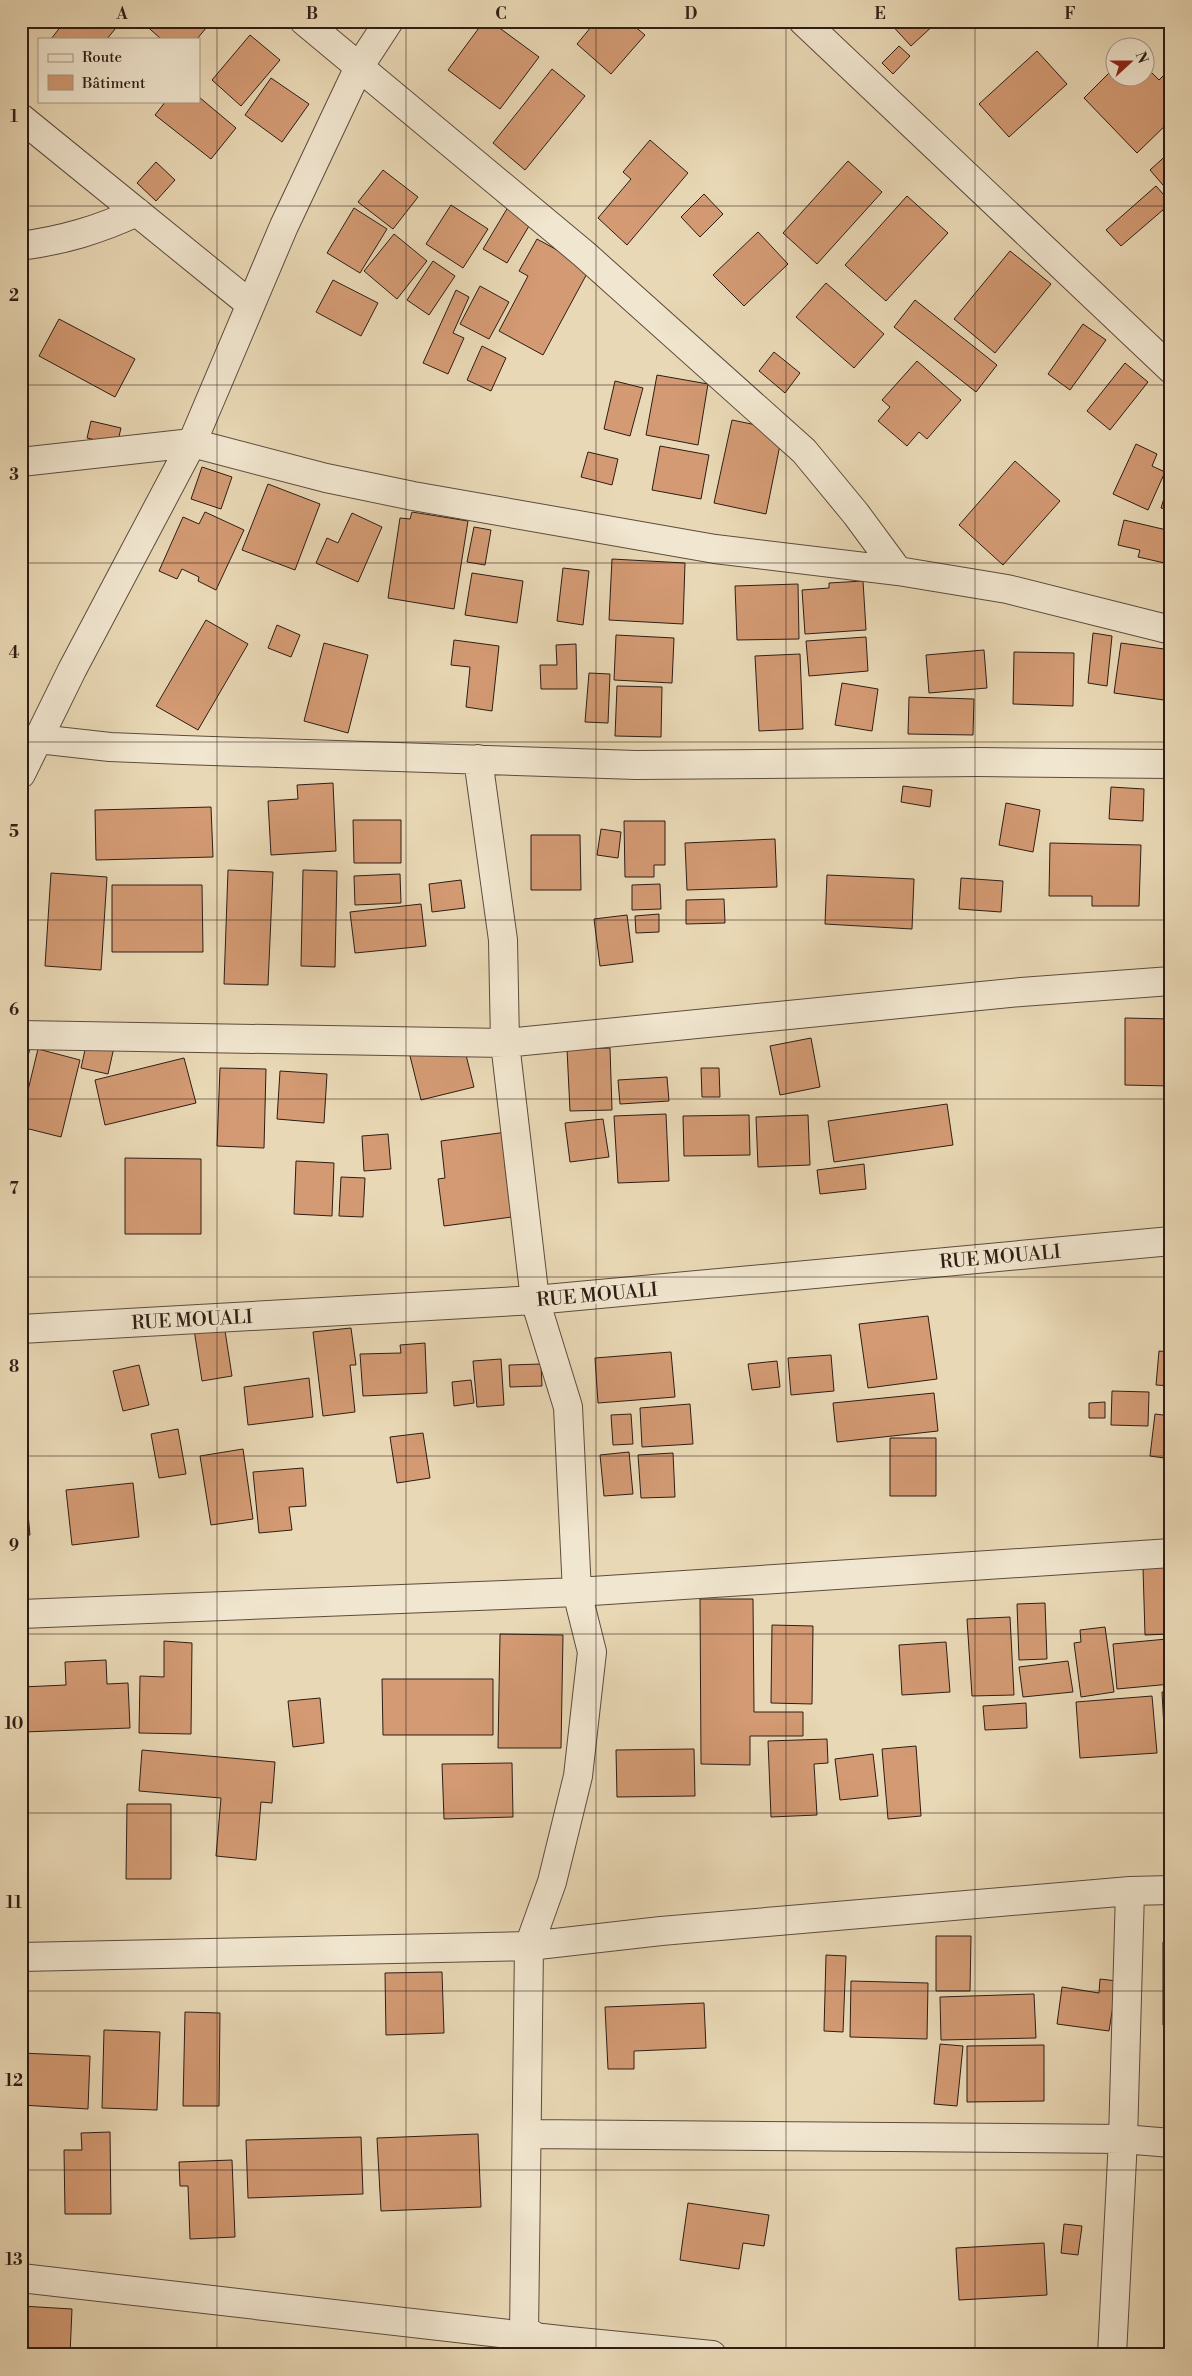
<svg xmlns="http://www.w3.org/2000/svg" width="1192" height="2376" font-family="'Libre Bodoni',serif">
  <rect width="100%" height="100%" fill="#e9d8b5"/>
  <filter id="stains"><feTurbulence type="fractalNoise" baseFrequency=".004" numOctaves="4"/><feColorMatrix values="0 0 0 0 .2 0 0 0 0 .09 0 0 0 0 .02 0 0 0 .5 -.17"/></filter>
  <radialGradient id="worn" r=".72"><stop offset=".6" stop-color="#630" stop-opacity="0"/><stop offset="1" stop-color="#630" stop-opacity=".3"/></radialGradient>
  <path fill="#d39a73" stroke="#2e1d15" d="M65,21H116L119,24L107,39H51Z
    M141,21H211V22L197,39H161Z
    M484,21H490L539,57L500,109L448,70Z
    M596,21H628L645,35L611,74L577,44Z
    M888,21H938L911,46Z
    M250,35L280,60L241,106L212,80Z
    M899,46L910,56L893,74L882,63Z
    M1037,51L1067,84L1009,137L979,104Z
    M1144,65L1159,80L1169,70L1171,72V120L1137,153L1084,98L1114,68V78H1144Z
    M552,69L585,96L525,170L493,143Z
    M271,78L309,104L282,142L245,115Z
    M199,97L236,128L211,159L155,115L166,101H199Z
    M650,140L688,173L627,245L598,218L631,179L623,172Z
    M1171,151V191L1169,192L1150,170Z
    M848,161L882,192L817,264L783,233Z
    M156,162L175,180L156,201L137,183Z
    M383,170L418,197L393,229L358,202Z
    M1156,186L1171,203L1121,246L1106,230Z
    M704,194L723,214L700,237L681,217Z
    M907,196L948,233L886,301L845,265Z
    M511,202L535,216L507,263L483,249Z
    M451,205L488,229L463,268L426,244Z
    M354,208L387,229L360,273L327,253Z
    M758,232L788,264L744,306L713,275Z
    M394,234L427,261L397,299L364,271Z
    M537,239L590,268L543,355L499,331L528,276L519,271Z
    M1010,251L1051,284L995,353L954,319Z
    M433,261L455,276L429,315L407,300Z
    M333,280L378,303L361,336L316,312Z
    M826,283L884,334L854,368L796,317Z
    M480,286L509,302L489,339L460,324Z
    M456,290L469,297L453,333L464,338L448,374L423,363Z
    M915,300L997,365L976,392L894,327Z
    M59,319L135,359L115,397L39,356Z
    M1083,324L1106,340L1070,390L1048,374Z
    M482,346L506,358L491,391L467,380Z
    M774,352L800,373L785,393L759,371Z
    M917,361L961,400L927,439L919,432L907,446L878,421L890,407L882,400Z
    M1125,363L1148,382L1110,430L1087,411Z
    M657,375L708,384L698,445L646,435Z
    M615,381L643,388L630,436L604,429Z
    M732,420L771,428L781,440L766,514L714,503Z
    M91,421L121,428L117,445L87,438Z
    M1136,444L1157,454L1152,466L1165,472L1148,510L1113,494Z
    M660,446L709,455L701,499L652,490Z
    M588,452L618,459L612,485L581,477Z
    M1015,461L1060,501L1003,565L959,525Z
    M202,467L232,477L221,509L191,499Z
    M1170,479H1171V510L1161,508Z
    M268,484L320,504L295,570L242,550Z
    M205,512L244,530L216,590L198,581L199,577L182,569L177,579L159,571L183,517L199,524Z
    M412,512L468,521L454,609L388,598L400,518L410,519Z
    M352,513L382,527L358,582L316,563L327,538L338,543Z
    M1124,520L1171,531L1169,564L1138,557L1140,550L1118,545Z
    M474,527L491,530L485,565L467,562Z
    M612,559L685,563L683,624L609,620Z
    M563,568L589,571L583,625L557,621Z
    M472,573L523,581L517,623L465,615Z
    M863,581L866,630L805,634L802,590L829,588V583Z
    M798,584L799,639L737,640L735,586Z
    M206,620L248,644L198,730L156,706Z
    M277,625L300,635L291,657L268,648Z
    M1093,633L1112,636L1107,686L1088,683Z
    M616,635L674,638L672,683L614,680Z
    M866,637L868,671L809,676L806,641Z
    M454,640L499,646L492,711L466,707L470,667L451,665Z
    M324,643L368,655L348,733L304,721Z
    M1121,643L1171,650V701L1114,693Z
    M576,644L577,689H541L540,665H557L556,645Z
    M984,650L987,688L929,693L926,655Z
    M1014,652L1074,653L1073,706L1013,704Z
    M800,654L803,729L759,731L755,656Z
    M589,673L610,674L608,723L585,722Z
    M842,683L878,689L872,731L835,725Z
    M617,686L662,687L661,737L615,736Z
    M909,697L974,699L973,735L908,734Z
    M333,783L336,851L271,855L268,801L298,799L297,785Z
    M903,786L932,790L930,807L901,802Z
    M1111,787L1144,789L1143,821L1109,819Z
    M1006,803L1040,810L1033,852L999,845Z
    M211,807L213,857L96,860L95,810Z
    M353,820H401V863H354Z
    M624,821H665V865H654V877H625Z
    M601,829L621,832L618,858L597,855Z
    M531,835H580L581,890H531Z
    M775,839L777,887L687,890L685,843Z
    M1050,843L1141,845L1139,906H1092V896H1049Z
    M228,870L273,872L268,985L224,984Z
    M303,870L337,871L335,967L301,966Z
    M51,873L107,877L101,970L45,966Z
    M400,874L401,903L355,905L354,876Z
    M827,875L914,879L912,929L825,924Z
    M961,878L1003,881L1001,912L959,909Z
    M461,880L465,908L432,912L429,884Z
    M660,884L661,909L632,910V885Z
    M112,885H202L203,952H112Z
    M724,899L725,923L686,924V900Z
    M421,904L426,946L355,953L350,912Z
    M659,914V932L636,933L635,916Z
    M627,915L633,962L600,966L594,919Z
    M1125,1018L1171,1019V1086L1125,1085Z
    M90,1027L117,1034L108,1074L81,1068Z
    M811,1038L820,1087L780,1095L770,1046Z
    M462,1039L474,1087L421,1100L409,1052Z
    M21,1045L30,1047L21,1091Z
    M610,1048L612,1110L570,1111L567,1049Z
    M38,1049L80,1060L61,1137L21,1127V1119Z
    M184,1058L196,1103L105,1125L95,1080Z
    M220,1068L266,1069L264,1148L217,1146Z
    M701,1068H719L720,1097H702Z
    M280,1071L327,1074L324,1123L277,1119Z
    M667,1077L669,1101L620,1104L618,1080Z
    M947,1104L953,1145L834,1162L828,1121Z
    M666,1114L669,1181L618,1183L614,1116Z
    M749,1115L750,1155L684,1156L683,1116Z
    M808,1115L810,1165L758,1167L756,1117Z
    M603,1119L609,1157L570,1162L565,1123Z
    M514,1131L518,1164L505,1165L512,1217L444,1226L438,1179L445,1178L441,1141Z
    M388,1134L391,1169L364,1171L362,1136Z
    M125,1158L201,1159V1234H125Z
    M296,1161L334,1163L332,1216L294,1214Z
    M864,1164L866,1189L820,1194L817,1170Z
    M341,1177L365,1178L363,1217L339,1216Z
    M928,1316L937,1379L868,1388L859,1324Z
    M223,1318L232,1376L202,1381L193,1323Z
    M351,1328L356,1365H350L355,1412L323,1416L313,1332Z
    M425,1343L427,1393L363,1396L360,1354L401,1353L400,1345Z
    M1159,1351L1171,1352V1386L1156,1385Z
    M671,1352L675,1397L598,1403L595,1358Z
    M831,1355L834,1391L791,1395L788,1358Z
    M501,1359L504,1405L477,1407L473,1361Z
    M777,1361L780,1387L752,1390L748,1364Z
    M541,1364L542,1386L510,1387L509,1365Z
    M139,1365L149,1405L123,1411L113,1371Z
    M309,1378L313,1417L248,1425L244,1387Z
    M471,1380L474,1403L454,1406L452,1382Z
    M1112,1391L1149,1392L1148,1426L1111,1425Z
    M934,1393L938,1431L837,1442L833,1403Z
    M1105,1402V1418H1089V1403Z
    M690,1404L693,1444L642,1447L640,1408Z
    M631,1414L633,1444L613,1445L611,1415Z
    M1155,1414L1171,1416V1459L1150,1456Z
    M178,1429L186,1474L159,1478L151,1434Z
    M423,1433L430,1478L397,1483L390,1437Z
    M890,1438H936V1496H890Z
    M243,1449L253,1519L211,1525L200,1456Z
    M629,1452L633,1494L604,1496L600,1455Z
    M673,1453L675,1497L641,1498L638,1455Z
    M303,1468L306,1506L289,1507L292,1530L259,1533L253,1472Z
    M24,1473L30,1535L21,1536V1474Z
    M133,1483L139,1537L72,1545L66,1490Z
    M1168,1567L1170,1634L1145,1635L1143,1568Z
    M700,1599H753L754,1712H803V1736H750V1765L701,1764Z
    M1045,1603L1047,1659L1019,1660L1017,1604Z
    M1010,1617L1014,1695L972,1696L967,1619Z
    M772,1625L813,1626L812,1704L771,1703Z
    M1105,1627L1114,1692L1081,1697L1074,1643L1081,1642L1080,1630Z
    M500,1634L563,1635L561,1748H498Z
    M1167,1639L1171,1684L1117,1689L1113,1644Z
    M164,1641L192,1643L191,1734L139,1733L140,1676L164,1677Z
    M946,1642L950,1692L902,1695L899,1645Z
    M106,1660L107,1684L128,1683L130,1728L24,1732L22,1687L66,1685L65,1662Z
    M1068,1661L1073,1692L1023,1697L1019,1667Z
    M382,1679H493V1735H383Z
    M1171,1691V1765H1166L1162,1692Z
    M1152,1696L1157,1753L1080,1758L1076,1702Z
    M320,1698L324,1743L293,1747L288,1701Z
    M1026,1703L1027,1728L985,1730L983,1706Z
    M827,1739L828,1763L814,1764L817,1815L771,1817L768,1741Z
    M916,1746L921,1816L888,1819L882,1749Z
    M694,1749L695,1796L617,1797L616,1750Z
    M142,1750L275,1762L272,1803L261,1802L256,1860L216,1856L221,1798L139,1791Z
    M873,1754L878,1796L840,1800L835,1759Z
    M512,1763L513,1817L444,1819L442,1764Z
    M127,1804H171V1879H126Z
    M936,1936H971L970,1991H936Z
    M1163,1942H1171V2025H1163Z
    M826,1955L846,1956L843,2032L824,2031Z
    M442,1972L444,2033L386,2035L385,1973Z
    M1100,1979L1117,1981L1109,2031L1057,2024L1062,1987L1099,1993Z
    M851,1981L928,1983L927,2039L850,2037Z
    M1034,1994L1036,2038L941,2040L940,1997Z
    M704,2003L706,2048L634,2051V2069H608L605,2007Z
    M185,2012L220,2013L219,2106H183Z
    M104,2030L160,2032L157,2110L102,2108Z
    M940,2044L963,2046L957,2106L934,2104Z
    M1044,2045V2101L967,2102V2046Z
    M21,2053L90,2056L88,2109L21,2105Z
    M21,2122H24L21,2172Z
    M110,2132L111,2214H65L64,2150H82L81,2133Z
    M478,2134L481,2207L381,2211L377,2138Z
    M361,2137L363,2194L248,2198L246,2140Z
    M232,2160L235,2237L190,2239L188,2186H180L179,2162Z
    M688,2203L769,2215L764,2246L743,2243L739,2269L680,2260Z
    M1064,2224L1082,2226L1078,2255L1061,2253Z
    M1044,2243L1047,2295L959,2300L956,2248Z
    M21,2306L72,2309L70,2355H21Z"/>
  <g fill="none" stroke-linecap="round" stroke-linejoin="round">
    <defs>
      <path id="minor" d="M304,21L584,254L804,451L856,514L898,571
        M803,21L1171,369
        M21,118L250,304
        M21,246C64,240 98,230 137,212
        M21,462L192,443L326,478L413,496L715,549L898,571L1007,589L1171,630
        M38,739L110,747L183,750L636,765L978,762L1171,764
        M478,759L503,940L505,1043L535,1300L568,1407L577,1592L592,1652L578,1776L552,1882L529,1946L524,2334L533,2335L532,2355
        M21,774L72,670L192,443L284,226L359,67L389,21
        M21,1035L505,1043L1021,992L1171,981
        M21,1329L535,1300L1171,1241
        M21,1614L577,1592L1171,1553
        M21,1957L529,1946L661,1931L1130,1891L1171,1890
        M527,2134L1123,2139L1171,2143
        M21,2278L569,2341L712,2355
        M1112,2355L1123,2139L1130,1891"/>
    </defs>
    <use href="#minor" stroke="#5d4c3d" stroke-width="30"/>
    <use href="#minor" stroke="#f1e6cf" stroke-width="28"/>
  </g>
  <path fill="none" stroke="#2e1d15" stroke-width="1" stroke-opacity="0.55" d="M217,21V2355M406,21V2355M596,21V2355M786,21V2355M975,21V2355M21,206H1171M21,385H1171M21,563H1171M21,742H1171M21,920H1171M21,1099H1171M21,1277H1171M21,1456H1171M21,1634H1171M21,1813H1171M21,1991H1171M21,2170H1171"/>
  <g text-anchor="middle" stroke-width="4.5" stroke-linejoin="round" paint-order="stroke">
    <g font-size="19" fill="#2e1d15" stroke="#f1e6cf">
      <text transform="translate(1000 1256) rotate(-5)" y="7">RUE MOUALI</text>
      <text transform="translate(597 1294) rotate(-5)" y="7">RUE MOUALI</text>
      <text transform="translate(192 1319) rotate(-3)" y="7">RUE MOUALI</text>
    </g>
  </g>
  <rect width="1192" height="2376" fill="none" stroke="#e9d8b5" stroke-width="55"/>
  <rect x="38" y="38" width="162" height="65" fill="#f1e6cf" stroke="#a39685"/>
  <rect x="48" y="54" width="25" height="8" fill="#f1e6cf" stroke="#a39685"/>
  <text x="82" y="62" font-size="15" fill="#2e1d15">Route</text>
  <rect x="48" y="75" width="25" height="15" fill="#d39a73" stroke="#a39685"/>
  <text x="82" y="88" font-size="15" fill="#2e1d15">Bâtiment</text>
  <g transform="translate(1130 62) rotate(69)"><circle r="24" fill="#f1e6cf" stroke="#a39685"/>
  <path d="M0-4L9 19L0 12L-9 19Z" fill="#8f2418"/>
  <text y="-8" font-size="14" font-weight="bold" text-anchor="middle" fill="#2e1d15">N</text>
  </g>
  <rect x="28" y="28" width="1136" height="2320" fill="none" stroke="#2e1d15" stroke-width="2"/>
  <g font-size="16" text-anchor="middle" font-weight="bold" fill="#2e1d15">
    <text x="122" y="19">A</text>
    <text x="312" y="19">B</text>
    <text x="501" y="19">C</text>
    <text x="691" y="19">D</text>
    <text x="880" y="19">E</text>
    <text x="1070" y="19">F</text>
    <text x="14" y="122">1</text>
    <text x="14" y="301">2</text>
    <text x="14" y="480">3</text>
    <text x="14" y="658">4</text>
    <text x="14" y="837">5</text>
    <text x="14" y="1015">6</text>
    <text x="14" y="1194">7</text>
    <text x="14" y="1372">8</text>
    <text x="14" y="1551">9</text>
    <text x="14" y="1729">10</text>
    <text x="14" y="1908">11</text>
    <text x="14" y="2086">12</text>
    <text x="14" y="2265">13</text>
  </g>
  <rect width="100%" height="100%" filter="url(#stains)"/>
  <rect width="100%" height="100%" fill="url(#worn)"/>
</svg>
